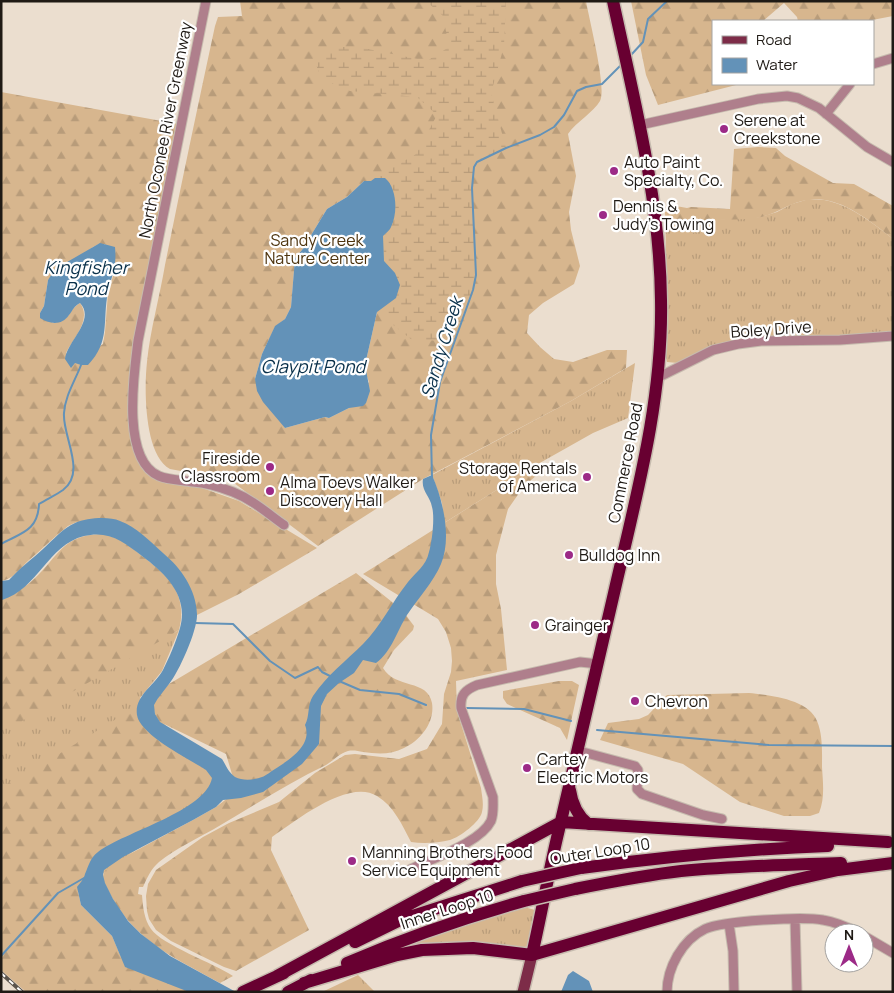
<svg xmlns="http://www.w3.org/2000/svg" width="894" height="993" font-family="Manrope,sans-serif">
  <defs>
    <pattern id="grass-tufts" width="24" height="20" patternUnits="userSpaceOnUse" patternTransform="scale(1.25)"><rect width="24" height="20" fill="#d7b68e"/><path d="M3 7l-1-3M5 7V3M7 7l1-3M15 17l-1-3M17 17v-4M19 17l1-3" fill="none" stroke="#b89c7a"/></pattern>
    <pattern id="forest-firs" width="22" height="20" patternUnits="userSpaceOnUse" patternTransform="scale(1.25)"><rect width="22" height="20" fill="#d7b68e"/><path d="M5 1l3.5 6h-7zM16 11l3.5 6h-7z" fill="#b89c7a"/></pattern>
    <pattern id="wetland-marsh" width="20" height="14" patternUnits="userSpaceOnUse" patternTransform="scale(1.25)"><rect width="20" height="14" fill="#d7b68e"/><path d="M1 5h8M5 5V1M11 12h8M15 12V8" fill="none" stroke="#b89c7a"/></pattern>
  </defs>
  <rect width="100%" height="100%" fill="#ebdecf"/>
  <path fill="url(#grass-tufts)" d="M809,199C815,200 823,199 829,201C853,207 874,224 893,239V333L843,336L777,337L678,363L667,362L666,358L667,287L665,212L669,211L670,226L709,220L760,217L777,212L792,204Z
    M635,363L628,418L593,433L538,464L444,523L442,503L432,475L571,401Z
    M1,606L174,633L179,630L162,671L140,698L223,787L1,947Z
    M524,907L535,910L527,946L522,949L408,947V944L436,933Z
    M358,975L375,992H322Z"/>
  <path fill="url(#forest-firs)" fill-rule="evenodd" d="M240,1H586C589,19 607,88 600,101C594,112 576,122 568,134L576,176L569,212L571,230L580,266L574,284L543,303L529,315L527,333L540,347L554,359L573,362L607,350H627L626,368L571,401L423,479L318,546L230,480L170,469C144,455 144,388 147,362C150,331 160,295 165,265C181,185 198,105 215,26L218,17L242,16ZM364,181H371L377,312L365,365L366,374L369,382L349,408L329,418L325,417L285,428L255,379L262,354L275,327L285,319L291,307L295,258L302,250L327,209L347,197Z
    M631,1H893V16L867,21H798L797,17L784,3L763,21H713V84H740L658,105L646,75Z
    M1,92L178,124L131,357L128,400L129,420L135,452L142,467L152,477L165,483L202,488L239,501L317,548L239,594L197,615C190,579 178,566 151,543C131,525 118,516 90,520C82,521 75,522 68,526C54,537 41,550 28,561C19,570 13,579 1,581ZM99,244H105L116,266L108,293L105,332L103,344L75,363L66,353C74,337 92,320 80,303C67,311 72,320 53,323L40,313L44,306L48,280L93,247Z
    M758,147L776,148L785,156L833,183L854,184L893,206V239C870,221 839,195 808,200C791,202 778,213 761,217C748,220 733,219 719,220C703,221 686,223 670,226L669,211L676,206L687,208L691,207L730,209L734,149Z
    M538,464L543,470L524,486L508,509L496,555V584L501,609L507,670L456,681L457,711L481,788C482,796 484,804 482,812C480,822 460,837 450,840C438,843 423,844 411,842C402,825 394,806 377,796C349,778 295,821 272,837L271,850L309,930L236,971L224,967L171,941L156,930L149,919L147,911L146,896L148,884L156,870L203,837L229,823L279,802L315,773L345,755L355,754L399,759L427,749L442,724L444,694L451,672L452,661L451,648L446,632L438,619L363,574Z
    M102,534C119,537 129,545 142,556C169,576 188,594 179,630L10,728L1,720V600C11,596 26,587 34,579C59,556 62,535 102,534Z
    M356,573L402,610L414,626L413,630L394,650L383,668C395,689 428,679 432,703C435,722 421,740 404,748C391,755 377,754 363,752C358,751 353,750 348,751C340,753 333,761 326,765C287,784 251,807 214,829C196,839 175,849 159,862C151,869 147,878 143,887H139L138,894L142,895C143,907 144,919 151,929C162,945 214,963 233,976L220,983C175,958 136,942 110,894C101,877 99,874 115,862L193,820L216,807L237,791L226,754L160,722L155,714L153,705L163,690L169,684Z
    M559,681H572L579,685L567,740L560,728L507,704L503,698V691Z
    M749,693C769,695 809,699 817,721C823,735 822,753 822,767C823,783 825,798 819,813L810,816H784L740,802L683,764L600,740L608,723L639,719L648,715L667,695Z
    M136,707C137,713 137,718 140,722C148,738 190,760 206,770L212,778L210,786L190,804L87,865L86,874L77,887L81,905L112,936L121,957L191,992H26L1,970V787L36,768Z"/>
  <path fill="url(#wetland-marsh)" d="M426,1H506L504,46L491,93L506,148C499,151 479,158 476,164C466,181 478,252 476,276C474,298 462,321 454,341L412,340L377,312L396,298L395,273L384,261L383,236C386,233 390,230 391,227C398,213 397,188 385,178H375L416,154L437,115L417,97L350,91L322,79L313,58L330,47H358L427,61L449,47L443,16Z"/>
  <path fill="#6392b8" d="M375,178H385C397,188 398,213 391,227C390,230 386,233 383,236L384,261L395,273L400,285L396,298L377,312L365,365L370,391L366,403L363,406L349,408L329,418L325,417L285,428L263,402L257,391L255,379L262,354L275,326L285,319L291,307L295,258L302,250L327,209L347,197L364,181H371Z
    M100,243L115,247C117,267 112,274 108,292C102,321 111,341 88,365H81L75,363L71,368L65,359C67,341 96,320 80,303C74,306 73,310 69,315C62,326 49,324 40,318V313L44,306L48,280L55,269Z
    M432,475C443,500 452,538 441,564C434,581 417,600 407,615C397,631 392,651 376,663L363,660L354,673L339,683L327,694L321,706L319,744L302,764L263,792L241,798L223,800L216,807L193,820L123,857L104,870L103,875L105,883L113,899L128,921L141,934L170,956L236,992H189L125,967L112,936L81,905L77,887C80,883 84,879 85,874C89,865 90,858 98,852C124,832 206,811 212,778L206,770C189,759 140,735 137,715C134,696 155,685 163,670C169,658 176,642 180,628C189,596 166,574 142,556C124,542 109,530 84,536C48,545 38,589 2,600L1,581L9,580C20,568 32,559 43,549C53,540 63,528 75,523C87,518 108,516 120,521C136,527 150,541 163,553C181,568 196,589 197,614C198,629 179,672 169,684C164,691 158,697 154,705L155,714L160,722L222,759C226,765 228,772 235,777C243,781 254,780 262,777C266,776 271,771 275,769C289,760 313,745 305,725C310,716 307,705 313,696C327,675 346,661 363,644C381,626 392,602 408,582C416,572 426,566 429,552C432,542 435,517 432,507C430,496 421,491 423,479Z
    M573,971L589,981L593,992H561L568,975Z"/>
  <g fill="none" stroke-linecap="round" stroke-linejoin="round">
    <path stroke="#6392b8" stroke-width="2" d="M631,55L643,42L648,19L667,1
      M432,478L431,435L440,382L473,290L476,275L472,188L474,167L477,162L506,148L540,135L554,127L564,115L577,91L586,87L602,84L622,64
      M1,544C21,533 38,531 39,504C47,499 56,495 63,490C87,472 62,436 64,413C65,396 75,381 81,365
      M195,623L233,624L270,661L295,678L318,667L322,672L330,676
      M339,681L360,690L399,694L426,705
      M466,708L524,709L571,721
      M597,730L769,745L893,746
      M1,956L58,893L84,878"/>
    <defs>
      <path id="minor" d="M206,1L138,341C134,373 121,460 159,476C169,480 182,480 193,482C207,483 220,487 233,492C253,500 267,513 284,525
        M873,64L893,58
        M826,114L850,84
        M640,125L758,99L787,96L798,98L819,108L867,147L893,162
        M657,378L713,350L738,344L761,341L840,340L893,336
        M579,751L635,766L638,770L637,789L642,794L703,815L722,819
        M411,869C433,858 480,843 491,821C494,813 493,805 493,797L461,708C460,695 465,690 477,685L580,662L598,664
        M795,919L797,992
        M729,924L733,951L734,992
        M864,936L893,953
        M667,992C667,968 682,940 705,929C722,921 803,916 823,920C836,922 847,927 859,933"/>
      <path id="major" d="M523,992L532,955"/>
      <path id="highway" d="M570,790C572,804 577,815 588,824
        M581,868C663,857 745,849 828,846
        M575,889C610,882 645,875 681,871C734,866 787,865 841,863
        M355,942L400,920L522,881
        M532,955C542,911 550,865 561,821C579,745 597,669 614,593C636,497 663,400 661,300C660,199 634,100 613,1
        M347,963C405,938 463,918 524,901
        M277,976L561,822L888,842
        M304,983L397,955L422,950L473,948L532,955L789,881L838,870L893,863
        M243,992L284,973
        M288,992L311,980"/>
    </defs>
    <use href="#minor" stroke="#c6bbae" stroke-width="11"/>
    <use href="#major" stroke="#c6bbae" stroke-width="14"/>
    <use href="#highway" stroke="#c6bbae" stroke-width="15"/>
    <use href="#minor" stroke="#af7f8c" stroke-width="9"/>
    <use href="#major" stroke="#7d2c48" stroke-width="11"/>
    <use href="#highway" stroke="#680031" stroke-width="12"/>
    <defs>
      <path id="rail" d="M1,973L22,992"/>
    </defs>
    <use href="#rail" stroke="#5b544c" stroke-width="4"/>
    <use href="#rail" stroke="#fff" stroke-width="2" stroke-dasharray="5.5" stroke-linecap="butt"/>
    <defs>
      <path id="highway-bridge" d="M522,881L581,868
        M524,901L575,889"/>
    </defs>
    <use href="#highway-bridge" stroke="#c6bbae" stroke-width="15" stroke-linecap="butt"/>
    <use href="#highway-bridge" stroke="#680031" stroke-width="12"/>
  </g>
  <g fill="#9c2a87" stroke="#fff" stroke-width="2">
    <circle cx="724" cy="129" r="5"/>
    <circle cx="614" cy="171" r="5"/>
    <circle cx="603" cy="215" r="5"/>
    <circle cx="270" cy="467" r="5"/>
    <circle cx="587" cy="477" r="5"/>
    <circle cx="270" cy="491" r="5"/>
    <circle cx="569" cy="555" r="5"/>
    <circle cx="535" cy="625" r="5"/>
    <circle cx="635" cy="701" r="5"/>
    <circle cx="527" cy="768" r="5"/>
    <circle cx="352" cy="861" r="5"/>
  </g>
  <g text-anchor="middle" stroke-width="4.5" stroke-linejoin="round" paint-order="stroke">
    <g font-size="16" fill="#1f1a15" stroke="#fff" text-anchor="start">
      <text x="734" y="126">Serene at<tspan x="734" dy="18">Creekstone</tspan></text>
      <text x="624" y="168">Auto Paint<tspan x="624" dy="18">Specialty, Co.</tspan></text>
      <text x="613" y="212">Dennis &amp;<tspan x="613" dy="18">Judy's Towing</tspan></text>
      <text x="260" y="464" text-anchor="end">Fireside<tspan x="260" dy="18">Classroom</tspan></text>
      <text x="577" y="474" text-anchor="end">Storage Rentals<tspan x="577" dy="18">of America</tspan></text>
      <text x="280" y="488">Alma Toevs Walker<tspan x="280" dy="18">Discovery Hall</tspan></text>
      <text x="579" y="561">Bulldog Inn</text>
      <text x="545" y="631">Grainger</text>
      <text x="645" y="707">Chevron</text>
      <text x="537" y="765">Cartey<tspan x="537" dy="18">Electric Motors</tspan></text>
      <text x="362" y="858">Manning Brothers Food<tspan x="362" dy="18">Service Equipment</tspan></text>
    </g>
    <g font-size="16" fill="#1f1a15" stroke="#fff">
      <text transform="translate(165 130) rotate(-79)" y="6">North Oconee River Greenway</text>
      <text transform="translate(771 329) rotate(-4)" y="6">Boley Drive</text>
      <text transform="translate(625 463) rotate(-79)" y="6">Commerce Road</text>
      <text transform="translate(600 851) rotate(-9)" y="6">Outer Loop 10</text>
      <text transform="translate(447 909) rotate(-18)" y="6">Inner Loop 10</text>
    </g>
    <g font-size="16" fill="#4e340e" stroke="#fff">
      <text x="317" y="246">Sandy Creek<tspan x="317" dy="18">Nature Center</tspan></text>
    </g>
    <g font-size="18" font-style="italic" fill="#09304a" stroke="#fff">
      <text x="86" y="274">Kingfisher<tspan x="86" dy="21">Pond</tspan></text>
      <text transform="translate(442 348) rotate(-73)" y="6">Sandy Creek</text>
      <text x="313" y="373">Claypit Pond</text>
    </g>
  </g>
  <rect width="894" height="993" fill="none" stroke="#1f1a15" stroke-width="5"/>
  <rect x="712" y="20" width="162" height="65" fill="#ffffff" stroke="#a5a3a1"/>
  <rect x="722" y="36" width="25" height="8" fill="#7d2c48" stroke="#a5a3a1"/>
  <text x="756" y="45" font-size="15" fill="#1f1a15">Road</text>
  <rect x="722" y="58" width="25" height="15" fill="#6392b8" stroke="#a5a3a1"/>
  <text x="756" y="70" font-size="15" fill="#1f1a15">Water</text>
  <g transform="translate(849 948)"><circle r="24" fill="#ffffff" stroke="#a5a3a1"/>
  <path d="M0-4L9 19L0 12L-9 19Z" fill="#9c2a87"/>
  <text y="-8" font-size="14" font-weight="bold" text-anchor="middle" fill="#1f1a15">N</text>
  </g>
</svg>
